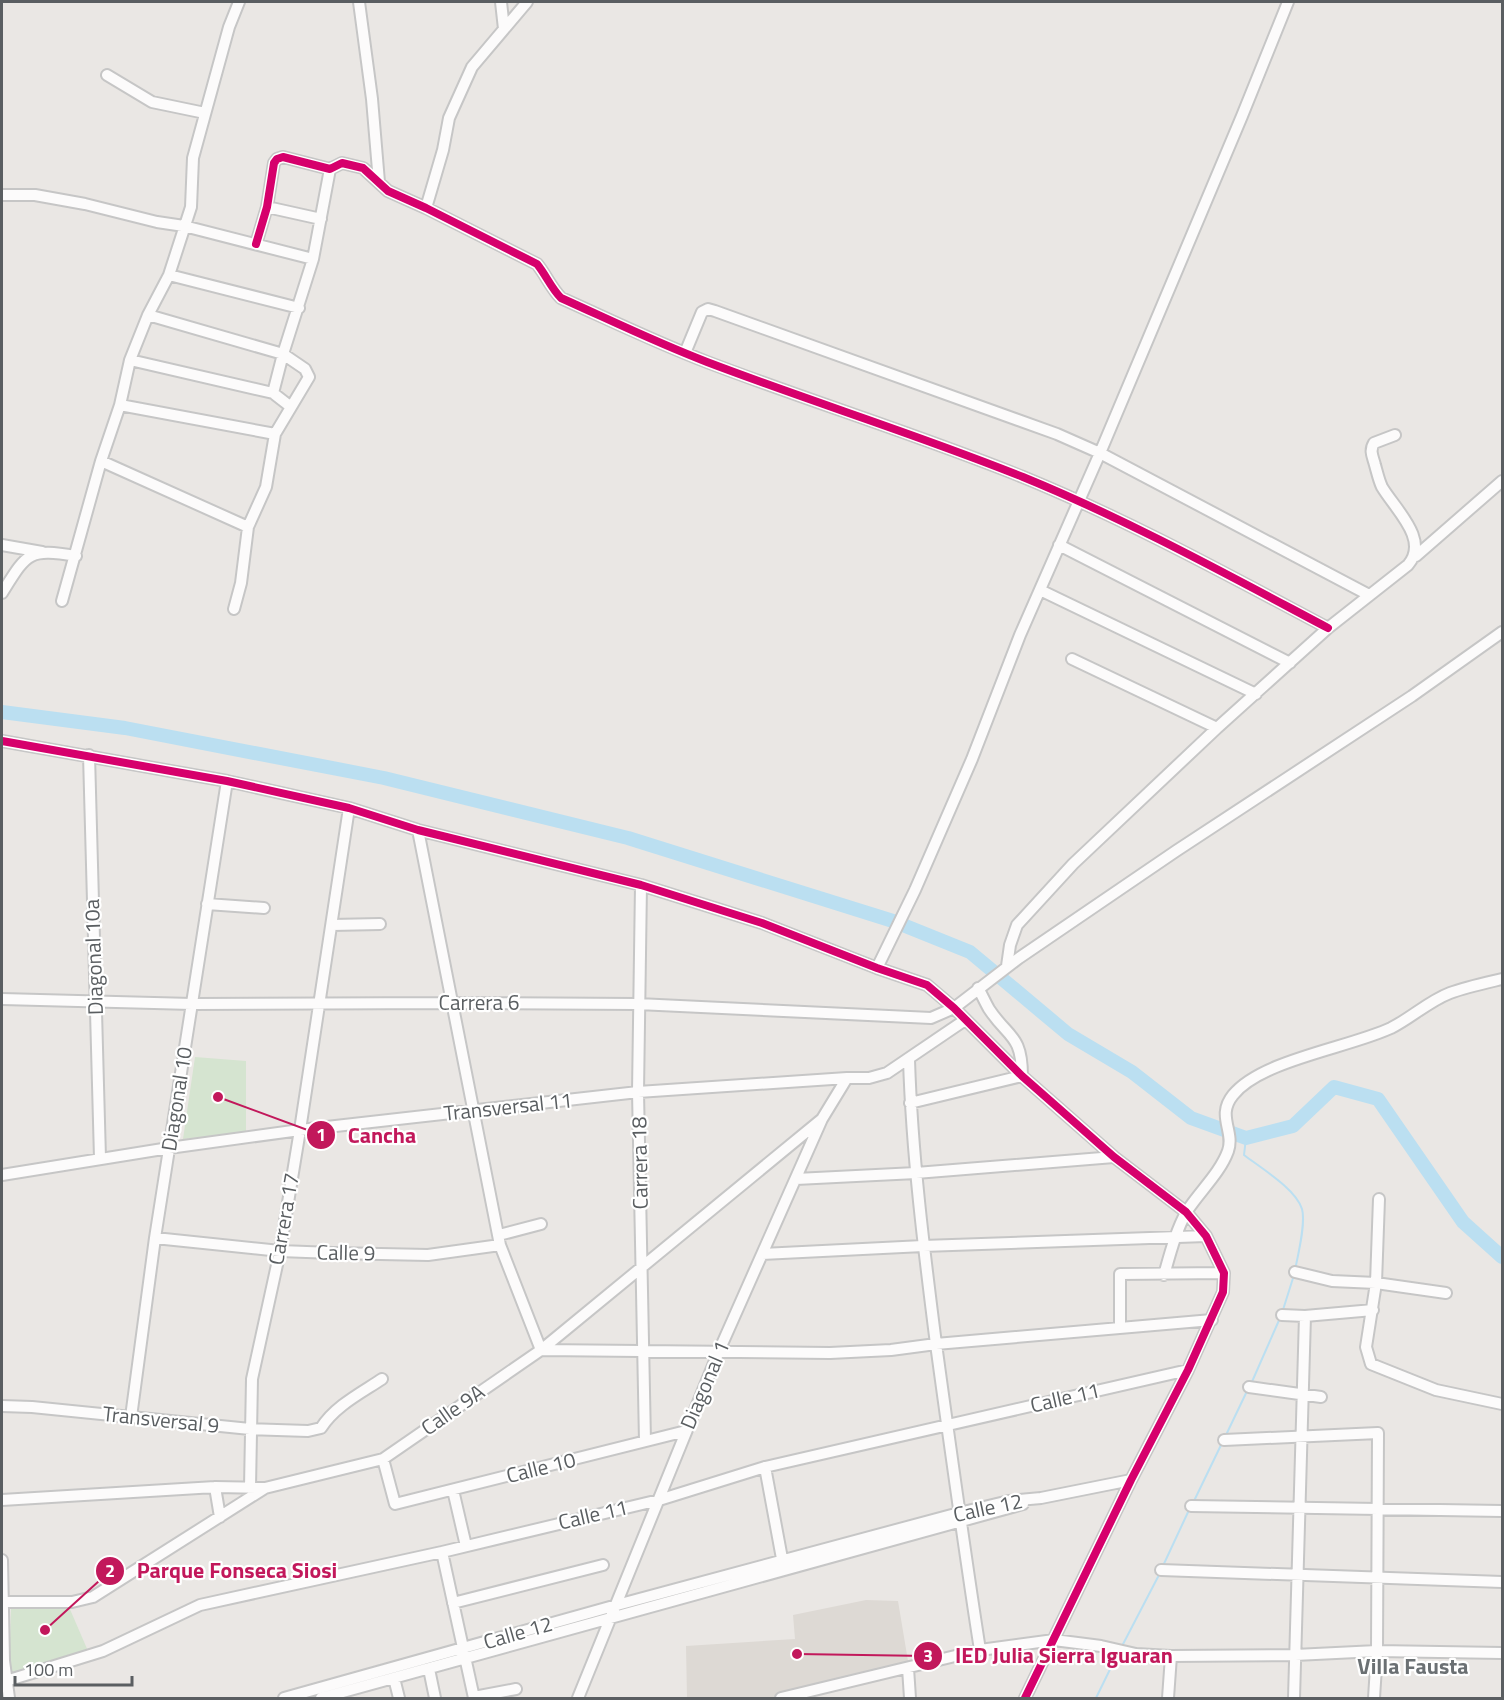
<svg xmlns="http://www.w3.org/2000/svg" width="1504" height="1700" font-family="'Titillium Web',sans-serif">
  <rect width="100%" height="100%" fill="#eae7e4"/>
  <path fill="#ddd9d4" d="M866,1600L898,1601L908,1661L868,1675L773,1698H687L686,1646L795,1639L793,1615Z"/>
  <path fill="#d5e4d0" d="M195,1057L246,1061V1132L183,1139Z
    M69,1607L88,1651L9,1674L11,1609Z"/>
  <g fill="none" stroke-linecap="round" stroke-linejoin="round">
    <path stroke="#bbdff1" stroke-width="2" d="M1246,1138L1244,1155C1261,1168 1296,1189 1302,1209C1306,1223 1298,1255 1295,1270
      M1282,1313L1294,1275
      M1251,1384L1280,1318
      M1226,1435L1248,1389
      M1193,1503L1222,1443
      M1162,1568L1189,1510
      M1121,1648L1160,1573
      M1096,1698L1118,1653"/>
    <path stroke="#bbdff1" stroke-width="14" d="M2,712L125,728L384,778L628,838L893,921L970,952L1068,1034L1132,1072L1191,1118L1246,1138L1293,1126L1334,1087L1378,1099L1463,1222L1502,1257"/>
    <defs>
      <path id="minor" d="M359,2L372,99L379,182
        M501,2L504,29
        M107,75L152,102L205,113
        M2,195H35L85,204L157,222L184,226L313,259
        M267,207L321,219
        M426,208L443,150L449,118L472,67L527,2
        M256,244L267,207L274,163L277,159L283,157L330,169L342,163L363,168L388,191L426,208L537,264C546,275 551,288 561,298C610,320 657,343 707,362C812,402 919,435 1023,477C1128,520 1228,575 1328,628
        M169,275L299,308
        M148,315L283,354L305,369L309,377L275,434L266,487L248,527L241,583L234,609
        M685,353L702,312L708,309L715,311L1057,434L1100,453L1369,595
        M130,360L273,393L291,407
        M273,393L283,354L313,259L330,169
        M120,405L275,434
        M101,461L248,527
        M2,545L42,552
        M1059,545L1290,663
        M1416,556L1502,481
        M1040,590L1256,694
        M2,593C27,553 28,548 76,556
        M62,601L101,461L120,405L130,360L148,315L169,275L191,207L193,158L229,27L239,2
        M1072,659L1217,728
        M2,741L227,781L349,808L418,830L641,885L762,923L877,968L927,985L954,1008L1022,1076L1114,1157L1186,1212L1206,1236L1224,1273L1223,1292L1188,1370L1131,1480L1025,1698
        M89,755L100,1158
        M418,830L500,1245L541,1350L830,1353L891,1350L936,1344L1212,1320
        M641,885L638,1092L645,1441
        M207,904L264,908
        M332,925L380,924
        M1007,966L1010,945L1017,925L1073,864L1217,728L1328,628L1408,565C1430,540 1395,509 1382,487C1379,481 1377,472 1375,465C1373,457 1369,451 1374,443L1395,435
        M877,968L915,890L972,759L1020,635L1100,453L1242,116L1288,2
        M2,999L192,1004L453,1003L638,1004L931,1018L954,1008L1019,958L1176,851L1412,696L1502,632
        M909,1060C912,1155 924,1250 936,1344C950,1446 964,1548 980,1650
        M910,1103L1022,1076C1022,1034 1008,1038 989,1009C985,1002 982,995 978,988
        M2,1175L169,1148L300,1130L638,1092L847,1078H869L887,1073L965,1020
        M796,1179L916,1173L1114,1157
        M1379,1199L1376,1283L1366,1347L1371,1364L1436,1390L1502,1404
        M499,1235L541,1224
        M155,1238L280,1251L333,1253L428,1255L500,1245
        M762,1254L923,1246L1206,1236
        M1295,1272L1332,1281L1376,1283L1446,1293
        M1164,1275C1170,1254 1176,1230 1187,1211C1200,1191 1220,1173 1228,1151C1235,1131 1216,1116 1233,1095C1261,1060 1348,1048 1391,1028C1411,1018 1429,1001 1450,993C1466,987 1485,983 1502,979
        M1282,1315L1305,1316L1294,1698
        M1305,1316L1373,1310
        M1120,1327V1274L1224,1273
        M1249,1387L1321,1397
        M2,1406L32,1407L250,1429L308,1431L321,1428C335,1406 361,1393 382,1379
        M131,1417L155,1238L227,781
        M1224,1440L1378,1433L1377,1651L1374,1698
        M383,1459L395,1504L686,1431
        M765,1467L783,1564
        M215,1487L220,1517
        M250,1487L252,1379L280,1251L300,1130L349,808
        M453,1490L466,1546
        M2,1500L215,1487L265,1488L383,1459L541,1350L822,1119
        M1191,1506L1502,1511
        M442,1552L474,1698
        M2,1560L4,1661L9,1698
        M1161,1570L1502,1582
        M2,1602H72L93,1597L265,1488
        M453,1603L603,1565
        M908,1668L910,1698
        M429,1669L435,1698
        M394,1678L399,1698
        M6,1681L103,1651L200,1605L442,1552L659,1500L765,1467L1188,1370
        M474,1697L516,1689
        M284,1698L617,1605L959,1513L1009,1501L1041,1498L1131,1480
        M321,1698L1023,1504
        M578,1698L719,1351L822,1119L847,1078
        M781,1698L980,1650L1054,1640L1101,1646L1136,1654L1171,1656L1295,1655L1377,1651L1502,1653
        M1168,1698L1171,1656"/>
    </defs>
    <use href="#minor" stroke="#c6c6c6" stroke-width="14"/>
    <use href="#minor" stroke="#fcfbfb" stroke-width="10"/>
    <defs>
      <path id="cycleway" d="M256,244L267,207L274,163L277,159L283,157L330,169L342,163L363,168L388,191L426,208L537,264C546,275 551,288 561,298C610,320 657,343 707,362C812,402 919,435 1023,477C1128,520 1228,575 1328,628
        M2,741L227,781L349,808L418,830L641,885L762,923L877,968L927,985L954,1008L1022,1076L1114,1157L1186,1212L1206,1236L1224,1273L1223,1292L1188,1370L1131,1480L1025,1698"/>
    </defs>
    <use href="#cycleway" stroke="#fff" stroke-width="11"/>
    <use href="#cycleway" stroke="#d6006c" stroke-width="8"/>
  </g>
  <g text-anchor="middle" stroke-width="4.5" stroke-linejoin="round" paint-order="stroke">
    <g font-size="21" fill="#5a5e61" stroke="#fff">
      <text transform="translate(94 957) rotate(-92)" y="7">Diagonal 10a</text>
      <text x="479" y="1010">Carrera 6</text>
      <text transform="translate(177 1099) rotate(-81)" y="7">Diagonal 10</text>
      <text transform="translate(508 1107) rotate(-6)" y="7">Transversal 11</text>
      <text transform="translate(640 1163) rotate(-91)" y="7">Carrera 18</text>
      <text transform="translate(284 1219) rotate(-80)" y="7">Carrera 17</text>
      <text transform="translate(346 1253) rotate(1)" y="7">Calle 9</text>
      <text transform="translate(705 1385) rotate(-67)" y="7">Diagonal 1</text>
      <text transform="translate(1065 1398) rotate(-13)" y="7">Calle 11</text>
      <text transform="translate(453 1410) rotate(-35)" y="7">Calle 9A</text>
      <text transform="translate(161 1420) rotate(6)" y="7">Transversal 9</text>
      <text transform="translate(541 1468) rotate(-14)" y="7">Calle 10</text>
      <text transform="translate(988 1508) rotate(-12)" y="7">Calle 12</text>
      <text transform="translate(593 1515) rotate(-13)" y="7">Calle 11</text>
      <text transform="translate(518 1633) rotate(-16)" y="7">Calle 12</text>
    </g>
    <g font-size="22" font-weight="bold" fill="#6b7073" stroke="#fff">
      <text x="1413" y="1674">Villa Fausta</text>
    </g>
  </g>
  <path fill="none" stroke="#c2185b" stroke-width="2" d="M218 1097L321 1135M45 1630L110 1571M797 1654L928 1656"/>
  <g fill="#c2185b" stroke="#fff" stroke-width="2">
    <circle cx="218" cy="1097" r="6"/>
    <circle cx="45" cy="1630" r="6"/>
    <circle cx="797" cy="1654" r="6"/>
    <circle cx="321" cy="1135" r="15"/>
    <circle cx="110" cy="1571" r="15"/>
    <circle cx="928" cy="1656" r="15"/>
  </g>
  <g font-size="18" text-anchor="middle" font-weight="bold" fill="#fff">
    <text x="321" y="1141">1</text>
    <text x="110" y="1577">2</text>
    <text x="928" y="1662">3</text>
  </g>
  <g font-size="22" text-anchor="middle" font-weight="bold" fill="#c2185b" stroke="#fff" stroke-width="4.5" stroke-linejoin="round" paint-order="stroke">
    <text x="382" y="1143">Cancha</text>
    <text x="237" y="1578">Parque Fonseca Siosi</text>
    <text x="1064" y="1663">IED Julia Sierra Iguaran</text>
  </g>
  <rect width="1504" height="1700" fill="none" stroke="#5a5e61" stroke-width="6"/>
  <path d="M15 1676v9h117v-9" fill="none" stroke="#5a5e61" stroke-width="3"/>
  <text x="24" y="1676" font-size="18" fill="#5a5e61" stroke="#ffffff" stroke-width="4.5" paint-order="stroke">100 m</text>
</svg>
